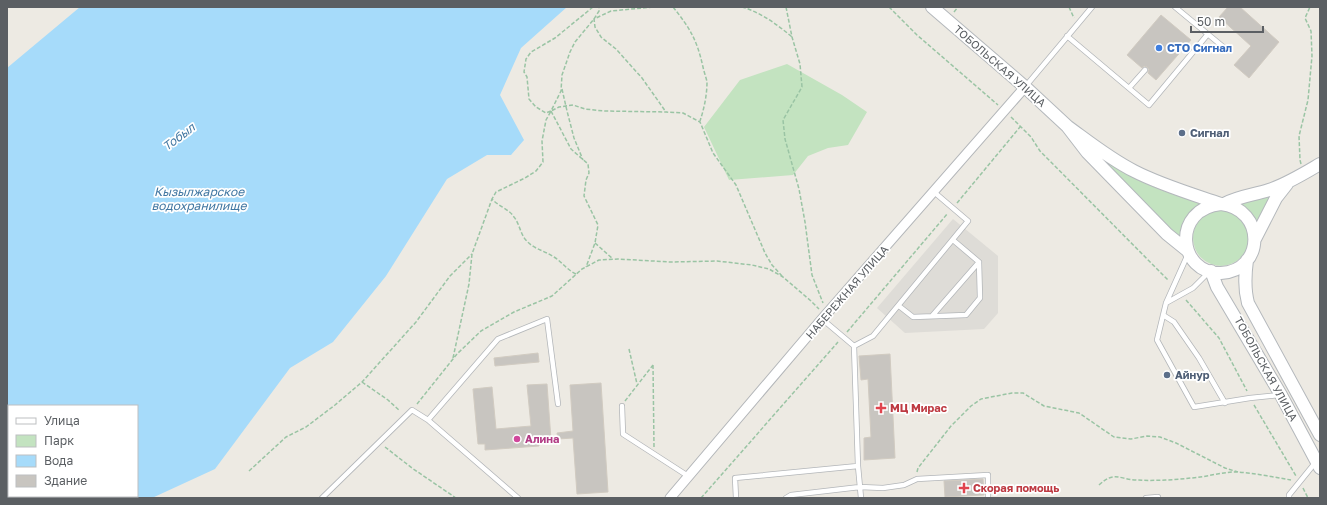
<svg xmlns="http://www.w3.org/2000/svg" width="1327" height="505" font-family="'Golos Text',sans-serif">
  <rect width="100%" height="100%" fill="#edeae3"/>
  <path fill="#dedcd7" d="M953,219L998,256V313L984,329L905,333L877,308Z"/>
  <path fill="#c3e3c0" d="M787,64L842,95L867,112L848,145L828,148L808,156L793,175L729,180L704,127L740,80Z
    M1101,157C1132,179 1164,194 1201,202C1187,214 1183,222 1179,239Z
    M1270,196L1257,225L1251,213L1239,202Z
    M1193 238a28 28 0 1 1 56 0a28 28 0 1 1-56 0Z"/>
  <path fill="#a6dbfa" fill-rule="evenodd" d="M80,7H567L521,48L500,95L524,140L511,155H487L447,179L386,276L333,342L290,368L215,469L152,498H7V68ZM9,406H137V496H9Z"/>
  <path fill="#c8c5c0" stroke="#d1cbc1" d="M1228,7H1240L1279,42L1249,78L1234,65L1251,46L1219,17Z
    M1161,15L1191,40L1156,80L1148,73L1149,69L1147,67L1144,66L1142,68L1127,55Z
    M538,353L539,362L495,366L494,358Z
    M890,354L895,458L864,460V438L871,437L868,379L861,380L859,356Z
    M601,383L608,492L577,494L573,438L558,439L557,433L573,431L570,385Z
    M547,384L551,440H539V446L485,450V444H478L473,389L492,387L496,429L531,426L527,385Z
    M983,479L984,495L945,497L944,481Z"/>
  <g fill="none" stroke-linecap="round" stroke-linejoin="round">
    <defs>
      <path id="lane" d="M1175,7L1227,50
        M1067,36L1149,105L1208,34
        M1025,87L1092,7
        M1129,88L1145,70
        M1188,254L1166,303L1157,340L1194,407L1250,398L1279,395
        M1166,303L1193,288L1208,273
        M899,306L913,317L966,315L980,298L979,262L953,240
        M1163,315L1174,322L1199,358L1225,403
        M932,316L979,262
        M822,319L854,346L858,466L861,498
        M854,346L873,336L968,221L934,192
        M622,406L623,434L688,476
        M322,498L412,410L428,420
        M518,498L428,420L498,339L547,319L558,404
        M736,498L735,478L858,466
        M786,498L791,495L860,487L883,488L904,485L917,479L988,475V498
        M1146,498L1158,497
        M1289,498V495L1315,463"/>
      <path id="street" d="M670,498L822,319L1025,87"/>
      <path id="secondary" d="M932,7L1025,87L1067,126L1087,152L1167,234L1188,251
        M1067,126C1089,142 1110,159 1134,171C1161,185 1192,194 1221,204C1266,209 1265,271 1221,273C1178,274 1171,209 1221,204
        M1224,204C1239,196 1254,195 1269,190C1287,184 1303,174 1320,164
        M1255,239L1276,198L1287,184
        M1247,260C1245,275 1244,288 1248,303L1320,435
        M1211,271L1217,287L1281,395L1320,468"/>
    </defs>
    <use href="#lane" stroke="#b3b6b9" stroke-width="6"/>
    <use href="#street" stroke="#b3b6b9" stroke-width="11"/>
    <use href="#secondary" stroke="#b4b8bc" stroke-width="14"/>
    <path stroke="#9ac4a4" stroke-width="1.5" stroke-dasharray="4 2" stroke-linecap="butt" d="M593,7L555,38L531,52L526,59L524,72L527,77L529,99L536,107L546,113L551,111L561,91L562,75L570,52L575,42L594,19L599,11V7
      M653,7L611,11L594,19L595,27L601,37L616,49L642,78L666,112
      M673,7C690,28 697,40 703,67C704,72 706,77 707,82C707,95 704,109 700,121
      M742,7C760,12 778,25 792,37
      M786,7L792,37L800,64L802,87L783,120L785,139L799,189L805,222L812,275L823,303
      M889,7L917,35L998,105
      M1069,7L1074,18
      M954,12L958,7
      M562,89L567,111L574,138L583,160
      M551,111L571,149L588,164L589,173L586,180L584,196L598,225L595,243L586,267
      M1011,117L1031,137L1040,151L1169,281
      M1301,164L1300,160L1299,136L1308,100L1312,56L1311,31L1305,18L1310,7
      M957,203L1020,127
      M595,243L613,259
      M576,274C567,270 562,262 554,257C544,250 534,250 525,239C520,232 519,223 514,217C509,209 498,206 492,199L496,192L525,178L536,171L543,162L542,141L546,120L551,111L559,107L573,105L585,109L604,111L666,112L683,113L700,122L713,153L736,185L765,253L772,265L783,277
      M1186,300L1219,338L1247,391
      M847,332L948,213
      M629,349L637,384
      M453,358L469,284L472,254L492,199
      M653,365L654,447
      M362,382L388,400L400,411
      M625,401L653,365
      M417,404L457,354L481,331L514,312L552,296L582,269L599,260L618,259L670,262L717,261L752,265L769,269L783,277L811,301L819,309
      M1254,405L1296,476
      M385,447L412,468L456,498
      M249,471L286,437L306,427L335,405L362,382L416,322L450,276L472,254
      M917,472L918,468L951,426L971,406L981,399L1012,393H1023L1044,406L1079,413L1114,437L1131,439L1147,436L1160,437L1176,443L1225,468L1238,472
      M1099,485C1114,471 1119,479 1136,480C1154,481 1173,480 1191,478C1207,477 1221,472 1236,472C1254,473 1273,477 1291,480
      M1303,488L1308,498
      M701,498L838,342"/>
    <use href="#lane" stroke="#fff" stroke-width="4.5"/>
    <use href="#street" stroke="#fff" stroke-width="9"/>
    <use href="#secondary" stroke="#fff" stroke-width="12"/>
  </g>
  <circle fill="#3f7fe0" stroke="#fff" stroke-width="1.5" cx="1159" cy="48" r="4"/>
  <g fill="#5c6f8a" stroke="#fff" stroke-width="1.5">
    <circle cx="1182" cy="133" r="4"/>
    <circle cx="1167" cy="375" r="4"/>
  </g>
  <g fill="#e0444e" stroke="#fff" stroke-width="1.5">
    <path d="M879 402h4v4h4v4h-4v4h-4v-4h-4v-4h4z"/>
    <path d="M962 482h4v4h4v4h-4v4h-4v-4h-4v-4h4z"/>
  </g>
  <circle fill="#d1479c" stroke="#fff" stroke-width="1.5" cx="517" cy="439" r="4"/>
  <g text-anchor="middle" stroke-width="3.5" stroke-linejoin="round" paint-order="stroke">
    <g font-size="11" font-weight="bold" fill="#366cbe" stroke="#fff" text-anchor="start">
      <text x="1167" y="52">СТО Сигнал</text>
    </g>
    <g font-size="11" fill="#5b5f63" stroke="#fff">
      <text transform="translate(1000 66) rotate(41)" y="4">ТОБОЛЬСКАЯ УЛИЦА</text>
      <text transform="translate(847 292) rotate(-49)" y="4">НАБЕРЕЖНАЯ УЛИЦА</text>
      <text transform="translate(1266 369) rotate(61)" y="4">ТОБОЛЬСКАЯ УЛИЦА</text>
    </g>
    <g font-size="11" font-weight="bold" fill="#4e5e75" stroke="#fff" text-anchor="start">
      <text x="1190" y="137">Сигнал</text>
      <text x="1175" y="379">Айнур</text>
    </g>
    <g font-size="11" font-weight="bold" fill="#be3a42" stroke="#fff" text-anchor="start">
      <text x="890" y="412">МЦ Мирас</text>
      <text x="973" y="492">Скорая помощь</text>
    </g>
    <g font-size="11" font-weight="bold" fill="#b23c85" stroke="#fff" text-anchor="start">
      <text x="525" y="443">Алина</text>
    </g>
    <g font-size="12" font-style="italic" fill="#4177a2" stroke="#fff">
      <text transform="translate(179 137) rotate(-37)" y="4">Тобыл</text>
      <text x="199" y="196">Кызылжарское<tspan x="199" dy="14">водохранилище</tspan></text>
    </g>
  </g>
  <rect width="1327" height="505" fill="none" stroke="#5b5f63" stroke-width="16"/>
  <rect x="8" y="405" width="130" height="92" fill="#ffffff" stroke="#bdbfc1"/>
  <rect x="16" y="418" width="20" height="6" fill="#ffffff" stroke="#bdbfc1"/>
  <text x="44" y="425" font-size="12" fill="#5b5f63">Улица</text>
  <rect x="16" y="435" width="20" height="12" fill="#c3e3c0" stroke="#bdbfc1"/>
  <text x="44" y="445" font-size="12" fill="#5b5f63">Парк</text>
  <rect x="16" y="455" width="20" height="12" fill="#a6dbfa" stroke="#bdbfc1"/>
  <text x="44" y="465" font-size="12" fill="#5b5f63">Вода</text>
  <rect x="16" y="475" width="20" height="12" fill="#c8c5c0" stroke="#bdbfc1"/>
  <text x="44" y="485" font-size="12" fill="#5b5f63">Здание</text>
  <path d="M1191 26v6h72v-6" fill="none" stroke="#5b5f63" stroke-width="2"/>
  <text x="1197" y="26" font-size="12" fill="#5b5f63" stroke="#ffffff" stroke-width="3" paint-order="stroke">50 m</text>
</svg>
